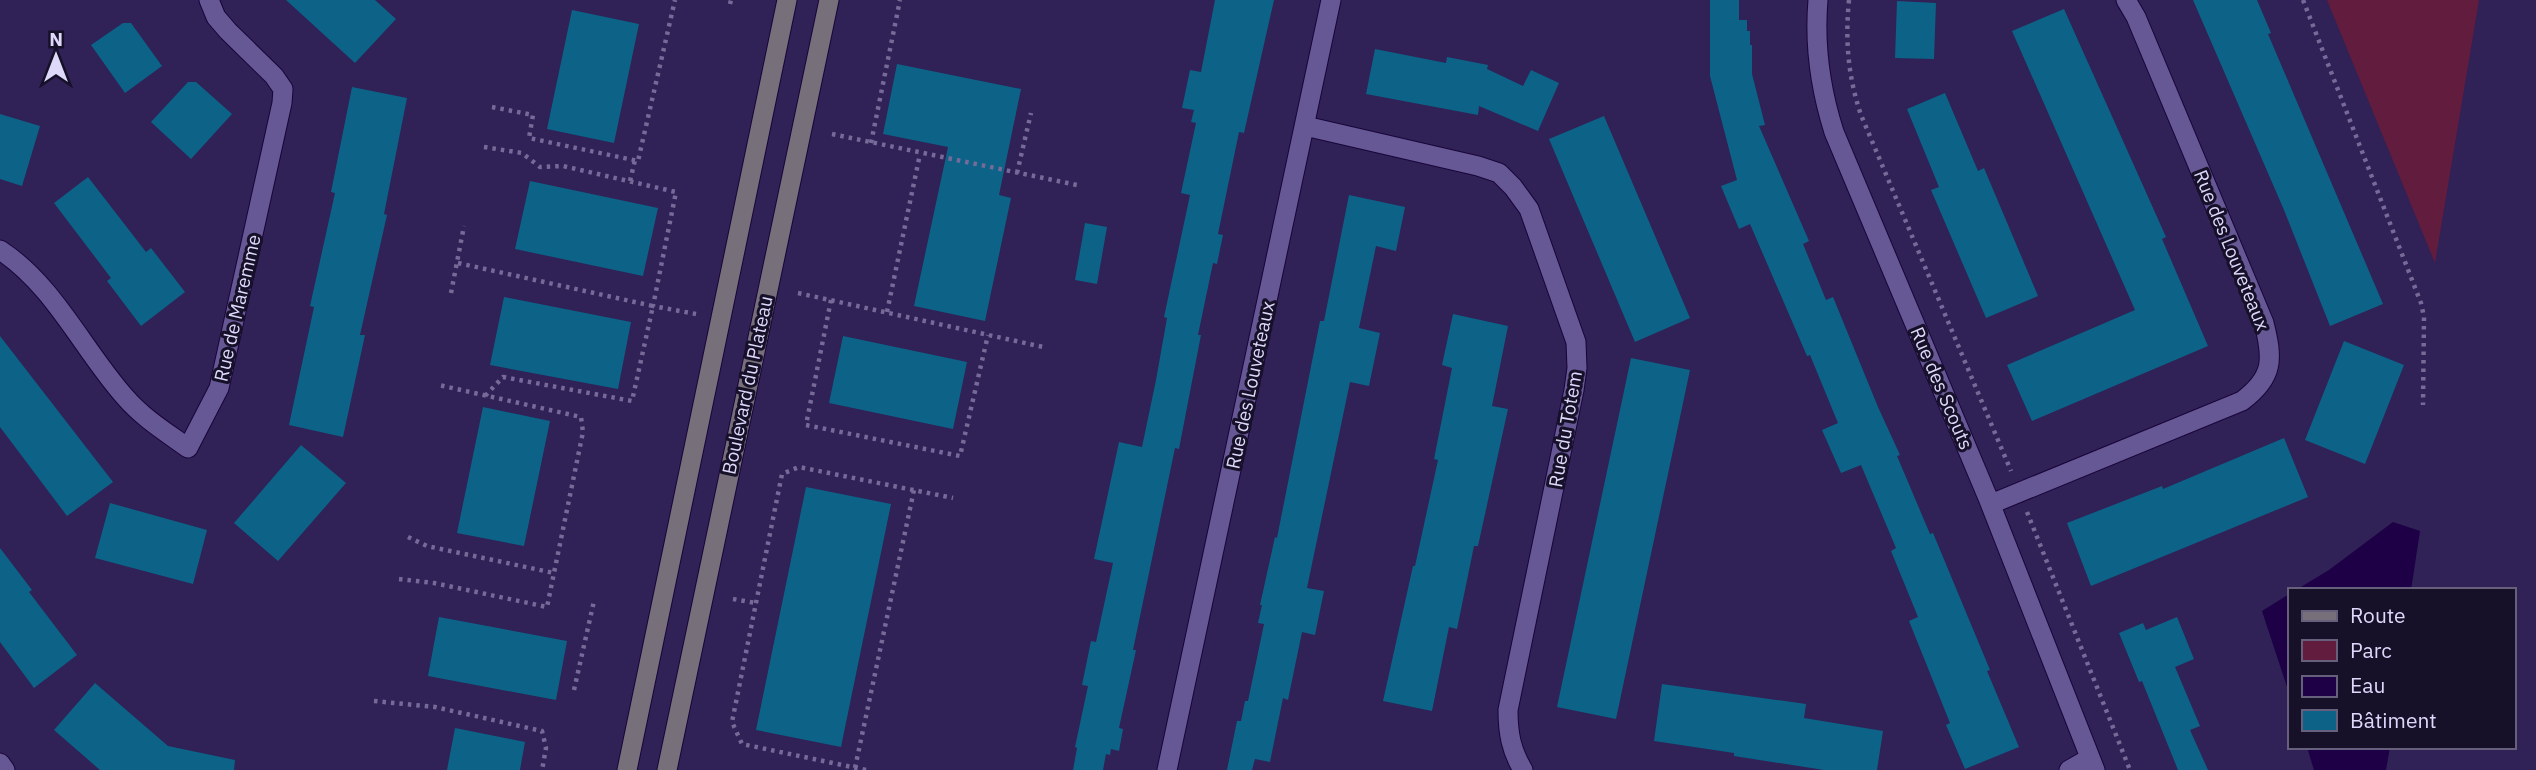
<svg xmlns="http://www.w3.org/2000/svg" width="2536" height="770" font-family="'IBM Plex Sans',sans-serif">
  <rect width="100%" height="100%" fill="#302156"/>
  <path fill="#611c3e" d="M2327,0H2479L2435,263Z"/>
  <path fill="#1d0046" d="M2393,522L2420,531L2411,590H2296L2329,570Z
    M2289,594V693L2262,611Z
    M2307,747H2390L2386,770H2314Z"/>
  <path fill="#0c6387" d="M286,0H375L396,19L355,63Z
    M1215,0H1274L1244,133L1239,132L1218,234L1223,235L1217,264L1213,263L1198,335H1201L1189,397L1179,449L1175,448L1133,650H1136L1119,728L1123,729L1119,751L1111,749L1110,755L1106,754L1103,770H1073L1077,748L1075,747L1088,686L1082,685L1091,641L1096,642L1113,563L1094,559L1119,442L1142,447L1156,380L1167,318L1164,317L1190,195L1181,193L1196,123L1191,122L1194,110L1182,108L1190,70L1201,72Z
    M1710,0H1739V20H1747V31H1750V45H1752V74L1765,125L1759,126L1809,241L1803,244L1826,300L1833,297L1878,407L1900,455L1897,456L1930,534L1933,533L1990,670L1987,671L2019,747L1965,769L1946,725L1950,723L1909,621L1918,617L1891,551L1896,548L1861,465L1841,473L1822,430L1838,423L1810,355L1807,356L1750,224L1739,229L1721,186L1737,180L1710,76Z
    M2193,0H2257L2271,33L2268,34L2383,304L2330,326L2284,210Z
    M1897,1L1936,3L1934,59L1895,58Z
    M2064,9L2166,237L2162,239L2208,346L2032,421L2007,365L2135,310L2012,31Z
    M572,10L639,24L614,143L547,129Z
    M123,23H131L162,66L125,93L91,45Z
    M1375,49L1446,63L1447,57L1488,65L1487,69L1523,86L1531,70L1559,83L1538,131L1479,106L1478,115L1366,94Z
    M897,64L1021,89L999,195L1011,198L985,321L914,306L948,147L883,134Z
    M188,82H196L232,114L191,159L151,122Z
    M352,87L407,98L384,214L387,215L360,335H365L343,437L289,425L314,307L310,306L335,193L331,192Z
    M1945,93L1978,171L1984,168L2038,296L1986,318L1931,190L1939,187L1907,109Z
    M0,114L40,126L22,186L0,179Z
    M1604,116L1690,318L1635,342L1549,139Z
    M88,177L146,252L151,248L185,292L141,326L107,281L111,278L54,203Z
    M530,181L658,208L643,276L515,249Z
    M1349,195L1405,207L1396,251L1376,246L1359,328L1380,333L1369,386L1350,382L1307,588L1324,591L1315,635L1302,632L1288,700L1283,698L1270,762L1255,759L1252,770H1227L1237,721H1241L1245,701H1248L1264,624L1258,623L1262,605H1260L1275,537L1277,538L1320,321H1324Z
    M1085,223L1107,227L1097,284L1075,280Z
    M504,297L631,322L618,389L490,365Z
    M1453,314L1508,326L1492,406L1508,409L1478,546H1474L1457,629L1449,627L1432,711L1383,701L1413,566H1415L1438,460L1434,459L1452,368L1442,365Z
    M0,336L113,482L67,516L0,427Z
    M843,336L967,362L953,429L829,403Z
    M2344,341L2404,365L2365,464L2305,440Z
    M1631,358L1690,370L1616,719L1557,707Z
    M483,407L550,421L524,546L457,533Z
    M2284,438L2308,497L2091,586L2067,523L2162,486L2163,489Z
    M301,445L346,483L278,561L234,523Z
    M806,487L891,504L841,747L756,730Z
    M110,503L207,530L193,584L95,558Z
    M0,548L32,590L29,592L77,655L34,688L0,642Z
    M439,617L567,641L556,700L428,676Z
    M2177,617L2194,659L2175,667L2200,726L2190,730L2208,770H2178L2142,681L2139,682L2119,633L2143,623L2146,630Z
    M95,683L168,746L235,760L234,770H100L54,730Z
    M1662,684L1806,704L1804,718L1883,731L1877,770H1824L1734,756V753L1654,741Z
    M455,728L525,742L520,770H447Z"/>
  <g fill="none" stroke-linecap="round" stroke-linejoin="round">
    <defs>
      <path id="minor" d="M1818,0C1814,47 1820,88 1834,132L1988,498L2095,770
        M1305,126L1478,166L1499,173L1513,187L1529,209L1576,342L1577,368L1574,390L1508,710C1508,733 1511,750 1523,770
        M0,250C54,285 83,350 125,397C143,418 166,432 188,448L219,388L282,103L283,89L274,76L228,31L216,17L209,0
        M1991,504L2242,401C2274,377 2273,359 2264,323L2136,17L2126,0
        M0,763L5,770
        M1167,770L1331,0
        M2069,770L2090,758"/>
      <path id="secondary" d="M627,770L787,0
        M667,770L829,0"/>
    </defs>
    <use href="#minor" stroke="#19053a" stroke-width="21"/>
    <use href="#secondary" stroke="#19053a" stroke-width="21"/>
    <path stroke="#766b98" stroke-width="4.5" stroke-dasharray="3.5 5" stroke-linecap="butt" d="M1849,0C1845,40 1848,77 1861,115L2011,471
      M2303,0L2421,303L2424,317L2423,405
      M730,4L731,0
      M492,107L533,115L529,138L638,161L675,0
      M832,134L1077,185
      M871,143L900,0
      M484,147L522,153L540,167L563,166L676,192L653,306L696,314
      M1017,173L1031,113
      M630,181L635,160
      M458,263L653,306L632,401L503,377L485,396
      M451,293L464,226
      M798,293L1043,347
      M831,300L806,425L960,456L988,335
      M887,312L920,154
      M2027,512L2130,770
      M408,537L427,546L554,573
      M399,579L434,583L547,607L583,432L581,417L439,385
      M733,599L756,603
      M574,690L594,601
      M374,701L435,707L542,731L546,748L542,770
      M855,768L914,490
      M866,770L742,744L732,722L782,474L799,467L953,498"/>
    <use href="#minor" stroke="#665894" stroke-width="19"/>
    <use href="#secondary" stroke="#776f79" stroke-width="19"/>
  </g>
  <g text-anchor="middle" stroke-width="6" stroke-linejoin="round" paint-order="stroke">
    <g font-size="19" fill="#ded9fb" stroke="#161028">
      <text transform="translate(2232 250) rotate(68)" y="7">Rue des Louveteaux</text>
      <text transform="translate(237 308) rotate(-77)" y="7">Rue de Maremme</text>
      <text transform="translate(747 385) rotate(-78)" y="7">Boulevard du Plateau</text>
      <text transform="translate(1250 385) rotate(-78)" y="7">Rue des Louveteaux</text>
      <text transform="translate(1942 388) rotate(67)" y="7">Rue des Scouts</text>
      <text transform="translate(1565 429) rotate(-80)" y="7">Rue du Totem</text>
    </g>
  </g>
  <rect x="2288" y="588" width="228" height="161" fill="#161028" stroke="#66607c" stroke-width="2"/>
  <rect x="2302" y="611" width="35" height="10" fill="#776f79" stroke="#66607c" stroke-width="2"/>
  <text x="2350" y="623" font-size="21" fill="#ded9fb">Route</text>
  <rect x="2302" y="640" width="35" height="21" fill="#611c3e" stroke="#66607c" stroke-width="2"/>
  <text x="2350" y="658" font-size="21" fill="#ded9fb">Parc</text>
  <rect x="2302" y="676" width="35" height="21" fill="#1d0046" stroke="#66607c" stroke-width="2"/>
  <text x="2350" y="693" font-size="21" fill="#ded9fb">Eau</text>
  <rect x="2302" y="710" width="35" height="21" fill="#0c6387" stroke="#66607c" stroke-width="2"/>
  <text x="2350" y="728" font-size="21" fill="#ded9fb">Bâtiment</text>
  <g transform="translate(56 56)" stroke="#161028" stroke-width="5" paint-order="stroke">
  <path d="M0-5L12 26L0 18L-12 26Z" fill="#ded9fb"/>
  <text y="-10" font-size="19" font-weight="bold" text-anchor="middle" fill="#ded9fb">N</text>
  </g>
</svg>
